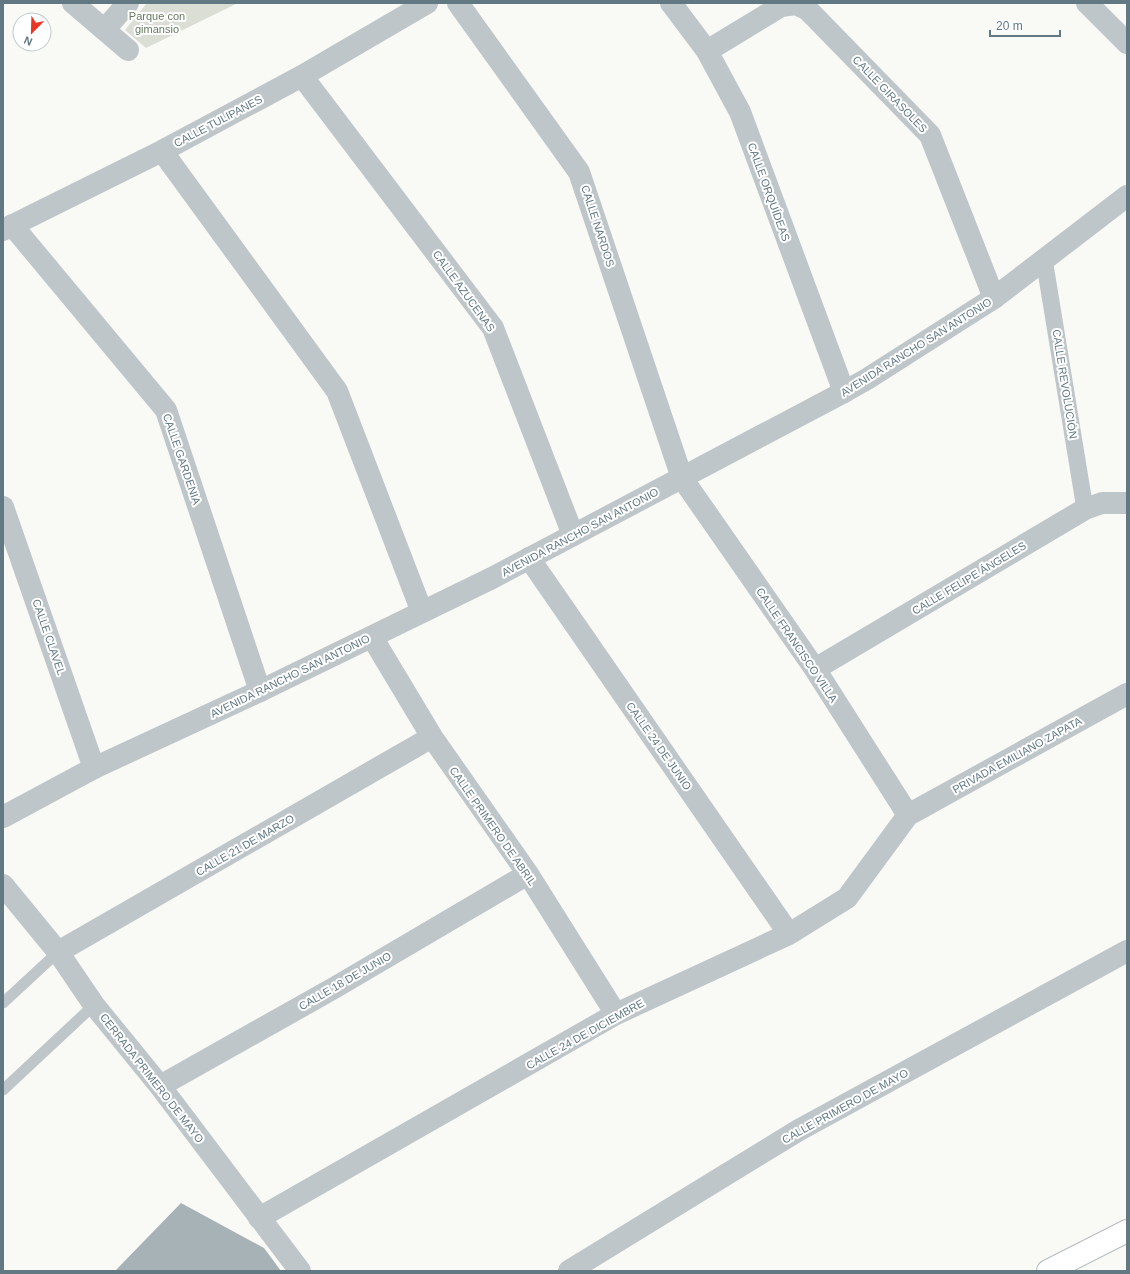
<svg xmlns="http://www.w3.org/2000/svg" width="1130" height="1274" font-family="Arial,sans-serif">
  <rect width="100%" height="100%" fill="#f9f9f6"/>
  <path fill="#daded5" d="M147,3H238L146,48L125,30Z"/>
  <path fill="#a6b2b6" d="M181,1203L264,1248L281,1271H115Z"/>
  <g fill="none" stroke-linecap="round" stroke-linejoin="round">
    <defs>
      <path id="secondary" d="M1048,1271L1127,1231"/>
    </defs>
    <use href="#secondary" stroke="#b4bcc0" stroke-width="24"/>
    <path stroke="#bfc6c9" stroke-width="11" d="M3,1003L58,952
      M3,1090L94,1005"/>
    <path stroke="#bfc6c9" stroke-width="17" d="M1044,259L1085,509"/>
    <path stroke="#bfc6c9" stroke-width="22" d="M73,3L128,50
      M458,3L579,172L682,478L815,669L908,815
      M671,3L707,51L740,112L844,392
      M105,29L128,3
      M707,51L781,6L796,4L808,10L930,135L994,298
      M302,76L493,328L573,535
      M162,151L337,391L422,612
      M12,225L166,410L260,691
      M3,230L162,151L302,76L427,3
      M3,507L94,768
      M529,558L789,934
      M372,637L432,737L528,874L616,1014
      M815,669L1085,509L1102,503H1127
      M3,885L58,952L94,1005L160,1086L300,1271
      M58,952L432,737
      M160,1086L334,988L528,874
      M259,1218L616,1014L789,934L847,898L908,815L1127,694
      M569,1271L799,1130L1127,951"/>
    <path stroke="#bfc6c9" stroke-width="22" d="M1087,3L1127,43
      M3,817L94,768L260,691L492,578L844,392L867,379L994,298L1127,196"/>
    <use href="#secondary" stroke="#fff" stroke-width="22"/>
  </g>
  <g text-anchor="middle" stroke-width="4" stroke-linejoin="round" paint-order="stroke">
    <g font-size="11" fill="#697a62" stroke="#fff">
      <text x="157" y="20">Parque con<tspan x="157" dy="13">gimansio</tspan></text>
    </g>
    <g font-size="11" fill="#627983" stroke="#fff">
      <text transform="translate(890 94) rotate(46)" y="4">CALLE GIRASOLES</text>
      <text transform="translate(218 121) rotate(-28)" y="4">CALLE TULIPANES</text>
      <text transform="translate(769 192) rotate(70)" y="4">CALLE ORQUÍDEAS</text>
      <text transform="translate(598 226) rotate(72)" y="4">CALLE NARDOS</text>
      <text transform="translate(464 291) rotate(54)" y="4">CALLE AZUCENAS</text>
      <text transform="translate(916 347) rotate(-32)" y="4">AVENIDA RANCHO SAN ANTONIO</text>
      <text transform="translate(1065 384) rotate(81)" y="4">CALLE REVOLUCIÓN</text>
      <text transform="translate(182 459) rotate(71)" y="4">CALLE GARDENIA</text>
      <text transform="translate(580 532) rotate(-28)" y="4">AVENIDA RANCHO SAN ANTONIO</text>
      <text transform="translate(969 578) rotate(-31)" y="4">CALLE FELIPE ÁNGELES</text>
      <text transform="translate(49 637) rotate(71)" y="4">CALLE CLAVEL</text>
      <text transform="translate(797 645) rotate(56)" y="4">CALLE FRANCISCO VILLA</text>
      <text transform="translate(290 676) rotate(-26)" y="4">AVENIDA RANCHO SAN ANTONIO</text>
      <text transform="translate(659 746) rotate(55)" y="4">CALLE 24 DE JUNIO</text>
      <text transform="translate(1017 755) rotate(-29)" y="4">PRIVADA EMILIANO ZAPATA</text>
      <text transform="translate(493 826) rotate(55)" y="4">CALLE PRIMERO DE ABRIL</text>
      <text transform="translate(245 845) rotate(-30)" y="4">CALLE 21 DE MARZO</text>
      <text transform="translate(345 981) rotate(-30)" y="4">CALLE 18 DE JUNIO</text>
      <text transform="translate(585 1034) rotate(-29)" y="4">CALLE 24 DE DICIEMBRE</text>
      <text transform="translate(152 1078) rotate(52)" y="4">CERRADA PRIMERO DE MAYO</text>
      <text transform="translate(845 1106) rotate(-29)" y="4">CALLE PRIMERO DE MAYO</text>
    </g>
  </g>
  <rect width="1130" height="1274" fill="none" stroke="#627983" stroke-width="8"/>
  <g transform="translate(32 32) rotate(203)"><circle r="19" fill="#ffffff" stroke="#c0c9cd"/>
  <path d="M0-3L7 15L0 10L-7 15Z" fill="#ec3623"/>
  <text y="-6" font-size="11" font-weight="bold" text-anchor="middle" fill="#627983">N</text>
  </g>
  <path d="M990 30v6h70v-6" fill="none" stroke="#627983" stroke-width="2"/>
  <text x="996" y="30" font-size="12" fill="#627983" stroke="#ffffff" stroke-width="3" paint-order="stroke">20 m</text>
</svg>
